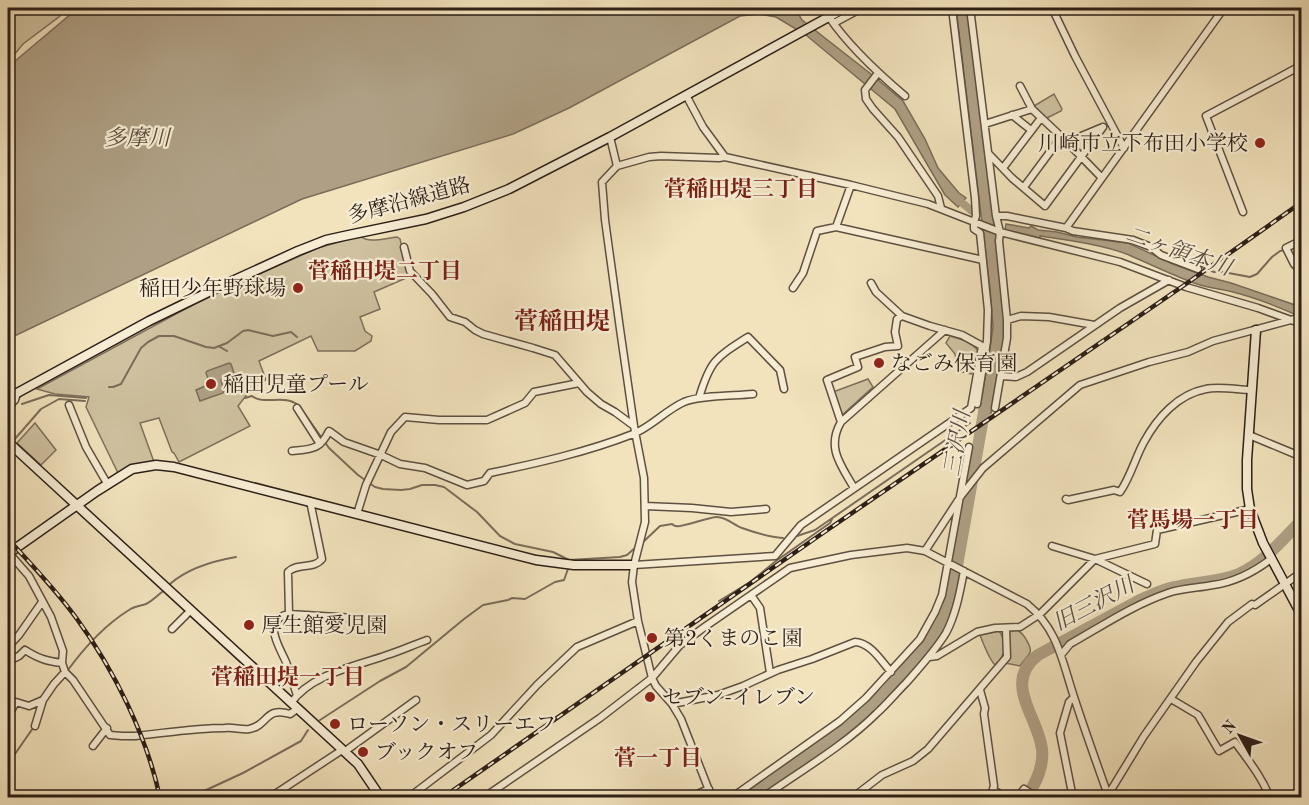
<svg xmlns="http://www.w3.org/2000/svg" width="1309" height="805" font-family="'Old Standard TT','Noto Serif JP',serif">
  <rect width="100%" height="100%" fill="#f2e3bd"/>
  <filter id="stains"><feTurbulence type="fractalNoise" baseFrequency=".00333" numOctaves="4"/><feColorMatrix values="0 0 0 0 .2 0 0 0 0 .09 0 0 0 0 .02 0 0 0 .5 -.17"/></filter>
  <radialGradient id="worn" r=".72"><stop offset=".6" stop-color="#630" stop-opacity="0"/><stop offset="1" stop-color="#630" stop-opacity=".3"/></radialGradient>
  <path fill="#d0c2a1" stroke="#7e705c" stroke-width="1.5" d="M17,8H61L60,16L23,44L8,62V14Z
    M1054,94L1062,109L1061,111L1045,119L1034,106Z
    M360,236C369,244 385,238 397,237L400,239L408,272L411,276L374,292L380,309L360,317L365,331L372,336L371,341L355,351H318L311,336L259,361L266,380L252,388L238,406L250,426L179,462L174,453L172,452L159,418L140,423L154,462L118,473L86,407L89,397L55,394L37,389L211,295L318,248Z
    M950,336C961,339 971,342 979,351L975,371L971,374L958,371L955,354L946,343Z
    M868,379L873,387L841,416L833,392Z
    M35,423L56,450L41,465L17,443Z
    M1017,630C1023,633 1024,636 1027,641C1035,655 1027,654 1020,666L1005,663L1009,658V633L1011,631Z
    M999,631C1004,637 1006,649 1002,656C1001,660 998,662 995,665C989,659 983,643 980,635Z"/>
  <path fill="#afa085" stroke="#7b6c59" stroke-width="1.5" d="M78,8H795L802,20L871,74L903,101L925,139L938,168L959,193L966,198L958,207L945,195L895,109L806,35L776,17L759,14L740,16L569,108L513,134L302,199L8,339V67Z
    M956,8H968L999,261L1005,314L1004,338L991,413L978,421L990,348L993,327L990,289Z
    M1006,224L1029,228L1031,226L1038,230L1057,232L1077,237L1128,243L1173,264L1208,277L1231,283L1298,306L1301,308V317C1279,307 1257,298 1233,292C1221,289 1209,288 1197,284C1174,276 1152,265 1129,255C1104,245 1067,240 1040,236V239L1005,230Z
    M229,363L231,364L234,373L233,375L221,380L224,391L223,393L200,401L196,390L210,384L206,373L207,371Z"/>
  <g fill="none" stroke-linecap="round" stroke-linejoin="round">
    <path stroke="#7b6c59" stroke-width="2" d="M1173,255L1214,272H1223L1250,277L1257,274L1272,257L1280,251L1290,249L1302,244
      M220,347L227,351
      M109,387H113L121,384L141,348L148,342L159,336H174L206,347L214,348L227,343L243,331L248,330L273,336L291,332L297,337
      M245,398L252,396C265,406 285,393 299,406L329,448L358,475L375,487L383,489L401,490L410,489L422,485H435L444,487L477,512L500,536L515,544L553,552L569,560L620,557L627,555L636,547
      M22,404L49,395L86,398
      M14,440L41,409L59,399L85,401
      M797,536L815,530L970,423
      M641,544L660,526L672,524C673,525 674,526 676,526C681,528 708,517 717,517C726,517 734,525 742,528C756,533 769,537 783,538
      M170,584C188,568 213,561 236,557
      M719,601L750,582L776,561L830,523L832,519
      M68,670C84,648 105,625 129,610C135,606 140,606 146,604C152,601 157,596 162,592
      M320,720L380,681L406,667L464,619L483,605L508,600L512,598L525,599L555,582L564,580L568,569
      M8,764L33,728
      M198,798L204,791L243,773L301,741L308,730"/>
    <path stroke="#afa085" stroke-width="8" d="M955,197L972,211"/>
    <path stroke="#afa085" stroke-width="12" d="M748,798L857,719L886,692L911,663L929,643L941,623L948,608L955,577L986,401
      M1026,798C1036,783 1044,767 1042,749C1038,716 1002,683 1038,655L1140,600C1152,595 1163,589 1175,587C1196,582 1219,582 1239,574C1264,563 1283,539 1302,520"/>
    <defs>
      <path id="street" d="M952,8L975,198L976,216L974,222V229L980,233L988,310L987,341L977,404
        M970,8L996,216L1000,232L999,241L1007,320V338L995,408
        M1052,8L1075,56L1124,148
        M829,17C848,45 879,74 905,96
        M834,23L862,8
        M878,73L865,90L866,99L873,109L898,137L938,196L941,208
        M1020,86L1032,109L1067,142L1102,178
        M686,95L703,127L725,157L851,185L928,204L1000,232L1120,262L1186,287L1258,308L1302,324
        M1012,115L1031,130
        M985,124L1032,109
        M610,137L617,166
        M1067,142L1103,127
        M989,154L1012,178L1045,206L1103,127
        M1003,168L1041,118
        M1024,187L1061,137
        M1243,212L1206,116L1278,78L1302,65
        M996,216H1007L1066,228L1073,231L1133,240L1151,247L1161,255L1198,269
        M836,227L851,185
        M1066,228L1224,8
        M1302,240L1286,248L1294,264L1302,272
        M404,247L410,271L432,294L450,317L465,322L475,330L483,334L533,348L555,355L587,392L601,404L615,412L634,426
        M793,288L803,273L817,231L836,227L983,260
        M1007,320L1021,316L1049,317L1094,325
        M1001,376L1016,377L1027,372L1120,308L1169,280
        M699,398C710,361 715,358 748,337L780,370L784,389
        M69,405L86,447L108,485
        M8,407L15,400L17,393
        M297,408L320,444
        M841,422L827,380L858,367L855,357L885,347L898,346L895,332L897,319L902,316
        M1249,435L1302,457
        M292,451C311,449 320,450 329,431L344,442L381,455L400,464L425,468L467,485L484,481L490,473C538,463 587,452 633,434C651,427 666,410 684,402C701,395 734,396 753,394
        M854,488C841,465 826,448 841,422L945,330
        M1066,499L1068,500L1114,490L1120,492C1131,476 1135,458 1144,442C1157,418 1178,394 1206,389C1219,386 1239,390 1252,390
        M645,506L692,508L731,512L766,509
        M357,514L366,485L391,432L405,417L439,420H487L525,403L534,392L579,383
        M1052,546L1095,559L1147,584
        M925,551L961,496L983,468L1080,385L1149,362L1188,352L1213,341L1302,317
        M8,552L29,576L51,617L63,651L62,663L65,672L73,680L110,735L122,736H135C165,733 195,728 225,728C233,727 241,730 249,729C268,726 265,706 290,714L297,709
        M634,565L775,556L801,525L971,408L982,346L962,335L930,326L902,316L876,292L871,283
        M751,595L760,608L770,673
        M289,614L288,572C298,562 313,570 322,559L310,501
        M172,629L191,610
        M8,647L19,635L42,602
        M8,654L15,658L19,656L25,650C39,659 47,661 62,663
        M1061,655L1070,644C1102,626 1133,605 1168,593C1182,588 1198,588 1213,585C1235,582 1254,572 1271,559
        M929,657L937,656L977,632L995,628L1020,627L1040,614L1095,559L1155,544L1157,530L1250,509
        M980,690L985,708L984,714L994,786L990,798
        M297,695C293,684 290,673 286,662C279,646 261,620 289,614L354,618
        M1171,699L1198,715L1219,751L1235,742C1248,760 1262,777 1270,798
        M291,703C311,674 354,667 387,655C400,651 413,645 427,640
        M672,704L718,695L743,686L778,670L812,659L855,642C871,643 881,661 891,672
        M8,716L16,702L29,706L43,700
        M35,726L43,700L54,684L65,672
        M93,746L107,728
        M344,752L416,700
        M993,790L1008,798
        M1108,795L1144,736L1196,662L1228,622L1252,604L1255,605L1302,572
        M269,798L342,750
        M408,798L491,735L537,685L577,647L638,621
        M483,798L600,718L652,678L680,645L706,626L790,568L851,555L907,548L925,551L1027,604C1058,629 1062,661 1074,697C1085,731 1097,764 1109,798
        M688,798L709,789
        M712,798L681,719L672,704L656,686L652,678L638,621L632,582L634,565L645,522L644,478L634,426L620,329L605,220L602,182L617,166L649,157L661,156L719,158L725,157
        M731,798L840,721L866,698L920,639L935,612L942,595L969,447
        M762,798C799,772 845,745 877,713C887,704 896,693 906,683C920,667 935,651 946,633C956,614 960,592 964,571
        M852,798L882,775L913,761L928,749L1007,657L1006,629
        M1017,798L1024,789L1033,795L1031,798
        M1073,798L1060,733L1069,702L1074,697"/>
      <path id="secondary" d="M1256,330L1247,460V489L1250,509L1263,543L1302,616
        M8,398L149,321L217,288L298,251L326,240L344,236L426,219L464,207L509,189L610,137L845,8
        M8,442L358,764L381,798
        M9,553L97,491L132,469L156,465L174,467L536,560L574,565H634"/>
    </defs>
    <use href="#street" stroke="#5e5040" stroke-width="9"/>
    <use href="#secondary" stroke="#2c1f17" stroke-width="11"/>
    <use href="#street" stroke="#f7edd4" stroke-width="6"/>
    <use href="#secondary" stroke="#f7edd4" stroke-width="8"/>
    <defs>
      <path id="rail" d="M8,539C32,565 56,590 77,619C114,670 147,736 160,798
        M442,798L820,535L1183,286L1302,202"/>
    </defs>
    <use href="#rail" stroke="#2c1f17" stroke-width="4.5"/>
    <use href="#rail" stroke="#f7edd4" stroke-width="2" stroke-dasharray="7" stroke-linecap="butt"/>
  </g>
  <g fill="#8f2418" stroke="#f7edd4" stroke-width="2">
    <circle cx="1260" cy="143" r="6"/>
    <circle cx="298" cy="288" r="6"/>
    <circle cx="879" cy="363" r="6"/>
    <circle cx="211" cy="384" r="6"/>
    <circle cx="249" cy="625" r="6"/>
    <circle cx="652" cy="638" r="6"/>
    <circle cx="650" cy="697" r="6"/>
    <circle cx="335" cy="724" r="6"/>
    <circle cx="363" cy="752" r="6"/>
  </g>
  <g text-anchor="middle" stroke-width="4.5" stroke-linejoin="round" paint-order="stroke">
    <g font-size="21" fill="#2c1f17" stroke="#f7edd4" text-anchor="start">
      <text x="1248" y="150" text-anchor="end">川崎市立下布田小学校</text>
      <text x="286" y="295" text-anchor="end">稲田少年野球場</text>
      <text x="891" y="370">なごみ保育園</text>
      <text x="223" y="391">稲田児童プール</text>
      <text x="261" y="632">厚生館愛児園</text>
      <text x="664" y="645">第2くまのこ園</text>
      <text x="662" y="704">セブン-イレブン</text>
      <text x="347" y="731">ローソン・スリーエフ</text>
      <text x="375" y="759">ブックオフ</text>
    </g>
    <g font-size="21" fill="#2c1f17" stroke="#f7edd4">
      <text transform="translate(409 200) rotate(-15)" y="7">多摩沿線道路</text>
    </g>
    <g font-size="22" font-style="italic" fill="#5a4c3e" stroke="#f7edd4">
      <text x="137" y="145">多摩川</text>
      <text transform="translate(1179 250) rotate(19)" y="8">二ヶ領本川</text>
      <text transform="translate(956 443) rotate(-80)" y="8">三沢川</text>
      <text transform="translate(1093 603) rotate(-28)" y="8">旧三沢川</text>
    </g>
    <g font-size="22" font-weight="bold" fill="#7a1f14" stroke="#f7edd4">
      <text x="741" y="196">菅稲田堤三丁目</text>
      <text x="385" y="278">菅稲田堤二丁目</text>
      <text x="1193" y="527">菅馬場一丁目</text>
      <text x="288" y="684">菅稲田堤一丁目</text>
      <text x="658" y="765">菅一丁目</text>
    </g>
    <g font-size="24" font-weight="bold" fill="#7a1f14" stroke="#f7edd4">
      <text x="562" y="329">菅稲田堤</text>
    </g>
  </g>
  <rect width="1309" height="805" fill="none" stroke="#f2e3bd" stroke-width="30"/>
  <rect x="9" y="9" width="1291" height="787" fill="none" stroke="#2c1f17" stroke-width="3"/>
  <rect x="15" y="15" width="1279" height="775" fill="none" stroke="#2c1f17" stroke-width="1.5"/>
  <g transform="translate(1240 736) rotate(310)" stroke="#f7edd4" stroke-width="4.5" paint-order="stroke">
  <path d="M0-4.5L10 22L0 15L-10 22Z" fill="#2c1f17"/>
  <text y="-9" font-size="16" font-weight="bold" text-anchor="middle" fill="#2c1f17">N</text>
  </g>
  <rect width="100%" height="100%" filter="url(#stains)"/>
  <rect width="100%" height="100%" fill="url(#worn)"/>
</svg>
